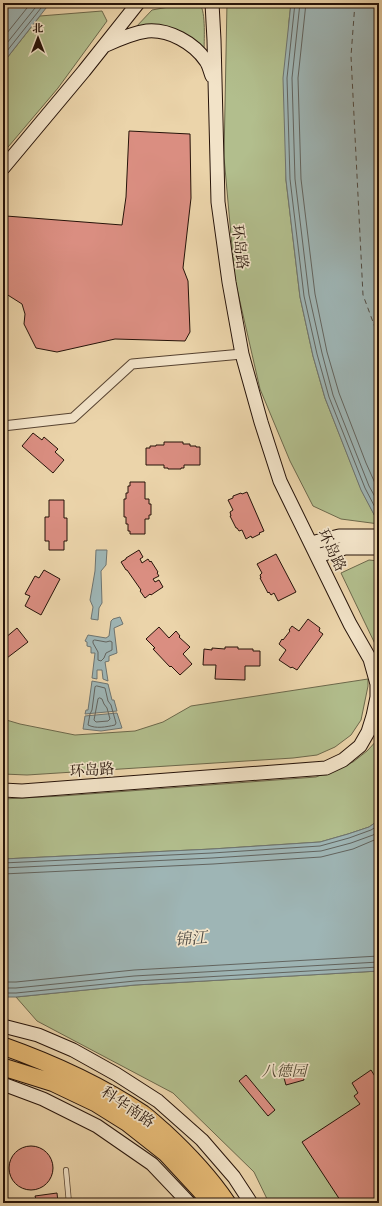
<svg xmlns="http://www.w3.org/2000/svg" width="382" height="1206" font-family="'IM FELL English','Noto Serif SC',serif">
  <rect width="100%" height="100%" fill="#ebd4aa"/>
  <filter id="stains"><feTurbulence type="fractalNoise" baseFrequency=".005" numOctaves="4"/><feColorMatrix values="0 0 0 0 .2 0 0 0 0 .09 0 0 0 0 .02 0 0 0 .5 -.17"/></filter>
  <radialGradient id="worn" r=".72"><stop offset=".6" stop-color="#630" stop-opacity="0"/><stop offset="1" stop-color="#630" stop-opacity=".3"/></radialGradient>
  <path fill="#b2be8d" stroke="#6c684b" d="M191,3C194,3 197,3 200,5C206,11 204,43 204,52C195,45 178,29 167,27C156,25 145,26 135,28L152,10Z
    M227,3H291L289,21L286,180L300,297L313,356L325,398L361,489L379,524L341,519L313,506L290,461L260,389L235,280L224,157Z
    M102,11L107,21L58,88L3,153V63L40,16Z
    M369,560L379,561V653L377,648L341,573Z
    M368,679V686L361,720L351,735L335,747L317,755L293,758L27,775L3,774V719L20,724L75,735L135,731L163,722L191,706Z
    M379,738V820L369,827L348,834L320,842L212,849L3,859V799L62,796L316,777L353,762L367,751Z
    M379,971V1203H269L254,1172L173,1093L37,1021L16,997L135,985Z"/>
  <path fill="#9eb5b5" stroke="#6e7470" d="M3,3H50L3,63Z
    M291,3H379V524L361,490L325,398L313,356L300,297L286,180L283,78Z
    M96,550H107L106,565L101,571L102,603L99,608L98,620L91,619L93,607L90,600L95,571Z
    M120,617L123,624L114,628L117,653L109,656V661L105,662L108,681L103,679L102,670H97V679L92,678L95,653H91V647L87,646V642L85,641L88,635L106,638L109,636L111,621L113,619Z
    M92,681L108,684L112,700H114L117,711L85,714L86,710H88Z
    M117,713L122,728L101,731L83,729L85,716Z
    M379,820V971L135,985L16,997H3V859L212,849L320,842L348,834L369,827Z"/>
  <path fill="#ebd4aa" d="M3,3H52L49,8L3,9Z"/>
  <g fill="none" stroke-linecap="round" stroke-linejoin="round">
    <path stroke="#62645f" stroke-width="1" d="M295,3L287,78L290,179L304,296L317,354L329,397L365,488L379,515
      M300,3L292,78L295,179L309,295L322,353L333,395L369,486L379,504
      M306,3L298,78L301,179L315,294L327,352L339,393L366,463L379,492
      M3,38L31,3
      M3,48L39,3
      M3,56L45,3
      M95,640L106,642L110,641L112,642V650L106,653L104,658L101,661L98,660V652L93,643V641Z
      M97,686L105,688L108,701L111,705L116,723L115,725C106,727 96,729 88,725L90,714L92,710L95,687Z
      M100,698L102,699L104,704L107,708L110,719L108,721L96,722L94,720L98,699Z
      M3,863L212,853L320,846L349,838L371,830L379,825
      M3,868L212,858L321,851L351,843L373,835L379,831
      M3,874L213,864L321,857L353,849L379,838
      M3,982H16L134,970L379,956
      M3,988H16L134,976L379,962
      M3,993H16L135,981L379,967"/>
    <path stroke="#504c45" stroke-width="1" stroke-dasharray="5 4" stroke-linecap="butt" d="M355,3L351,56L363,295L379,338"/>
  </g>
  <path fill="#da8e81" stroke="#261309" d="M129,131L190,134L191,198L183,268L188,281L190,332L185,341L115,339L57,352L36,348L24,324L25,314L22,304L3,292V219L6,216L122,225L126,197Z
    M33,433L42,440L44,437L58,449L55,452L64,460L53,473L22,446Z
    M164,442H183V444H190V446H196V447H200V465H184V468H181V469H168V468H164V465H146V448H150V446H156V445H164Z
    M130,482H145V499H149V504H151V515H149V519H145V534H130V531H128V524H126V517H124V499H126V493H128V486H130Z
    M247,492L264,531L259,533L260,534L252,538L251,536L246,539L242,530L239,531L237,528H236L230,516H231L230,512L233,510L228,500L233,498V496L241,493L242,494Z
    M49,500H64V518H67V541H64V550H49V541H45V517H49Z
    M139,550L143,557L140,559L142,563L148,559L150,562L151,561L158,572L157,573L159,576L153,579L155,582L159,580L163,587L151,595L150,594L145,598L140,591L141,590L127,570H126L121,562L126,559V558Z
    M276,554L296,592L278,601L274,593L271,595L269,592L268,593L260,578H261L260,575L262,573L257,564Z
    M44,570L60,579L41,615L25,606L30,596L25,594L35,576L39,578Z
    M308,619L320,628L319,631L323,634L297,670L292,667L291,668L279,660L286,650L279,644L282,639L283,640L290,631L289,630L292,626L299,631Z
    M159,627L169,638L176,631L180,636L179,637L190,647L183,654L192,664L180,675L171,666L170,667L153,649L155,648L146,639Z
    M17,628L28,642L3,661V635L5,638Z
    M225,647H238V649H253V651H260V666H245V680L215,679L216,665H203L204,649L212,650V648L225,649Z
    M301,1067L304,1080L286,1085L282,1071Z
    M371,1070L376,1078L379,1076V1198L369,1203H342L302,1142L360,1104L354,1096L358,1093L352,1083Z
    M246,1075L275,1110L268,1116L239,1081Z
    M9 1168a22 22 0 1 1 44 0a22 22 0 1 1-44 0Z
    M57,1193L58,1202L37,1203L35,1196Z"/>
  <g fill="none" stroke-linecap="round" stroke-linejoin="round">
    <defs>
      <path id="lane" d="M66,1170L69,1203"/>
      <path id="street" d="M3,426L73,418L132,364L242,354"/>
      <path id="secondary" d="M106,45C119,39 133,33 147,31C169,29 194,43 206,61C209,65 210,71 212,76
        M3,168L84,71L138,3
        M311,543L339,536H379
        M317,556L345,548H379
        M3,790L22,791L326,768L343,760L360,746L368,732L373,716L377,697V684L370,659L350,624L280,481L261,422L242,354L229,282L218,202L214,40L212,3
        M3,1026L38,1035L73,1050L116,1074L158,1101L202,1140L234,1177L251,1203
        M3,1084L43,1099L97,1126L152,1164L189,1203"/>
      <path id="highway" d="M3,1046C51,1063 101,1086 143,1114C151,1120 157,1126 164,1132C189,1155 208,1175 227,1203
        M3,1067L54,1083L96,1103L128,1123L166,1153L203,1193L209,1203"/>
    </defs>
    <use href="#lane" stroke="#574331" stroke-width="6"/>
    <use href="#street" stroke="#574331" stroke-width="11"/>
    <use href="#secondary" stroke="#261309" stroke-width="15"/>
    <use href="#highway" stroke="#261309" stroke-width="19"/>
    <use href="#lane" stroke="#f2e3c8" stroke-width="4.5"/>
    <use href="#street" stroke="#f2e3c8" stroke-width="9"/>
    <use href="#secondary" stroke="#f2e3c8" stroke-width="13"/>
    <use href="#highway" stroke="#e6ba75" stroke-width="17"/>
  </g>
  <g text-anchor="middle" stroke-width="3.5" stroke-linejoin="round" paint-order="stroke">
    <g font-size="15" fill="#261309" stroke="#f2e3c8">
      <text transform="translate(240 247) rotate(83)" y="5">环岛路</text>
      <text transform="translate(332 550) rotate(64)" y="5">环岛路</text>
      <text transform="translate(92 770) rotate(-4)" y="5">环岛路</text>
      <text transform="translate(128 1107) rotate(34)" y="5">科华南路</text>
    </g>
    <g font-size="15" font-style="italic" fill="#504631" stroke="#f2e3c8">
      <text x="284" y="1076">八德园</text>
    </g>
    <g font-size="16" font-style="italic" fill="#504c45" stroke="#f2e3c8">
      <text transform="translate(191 938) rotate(-5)" y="6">锦江</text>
    </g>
  </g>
  <rect width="382" height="1206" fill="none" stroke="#ebd4aa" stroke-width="16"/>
  <rect x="4" y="4" width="374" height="1198" fill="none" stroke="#261309" stroke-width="2"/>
  <rect x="8" y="8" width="366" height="1190" fill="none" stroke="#261309"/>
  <g transform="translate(38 38)" stroke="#f2e3c8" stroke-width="3" paint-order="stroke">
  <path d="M0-3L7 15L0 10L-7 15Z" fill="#261309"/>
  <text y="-6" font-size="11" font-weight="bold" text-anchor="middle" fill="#261309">北</text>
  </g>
  <rect width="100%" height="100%" filter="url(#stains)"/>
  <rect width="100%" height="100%" fill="url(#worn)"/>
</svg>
